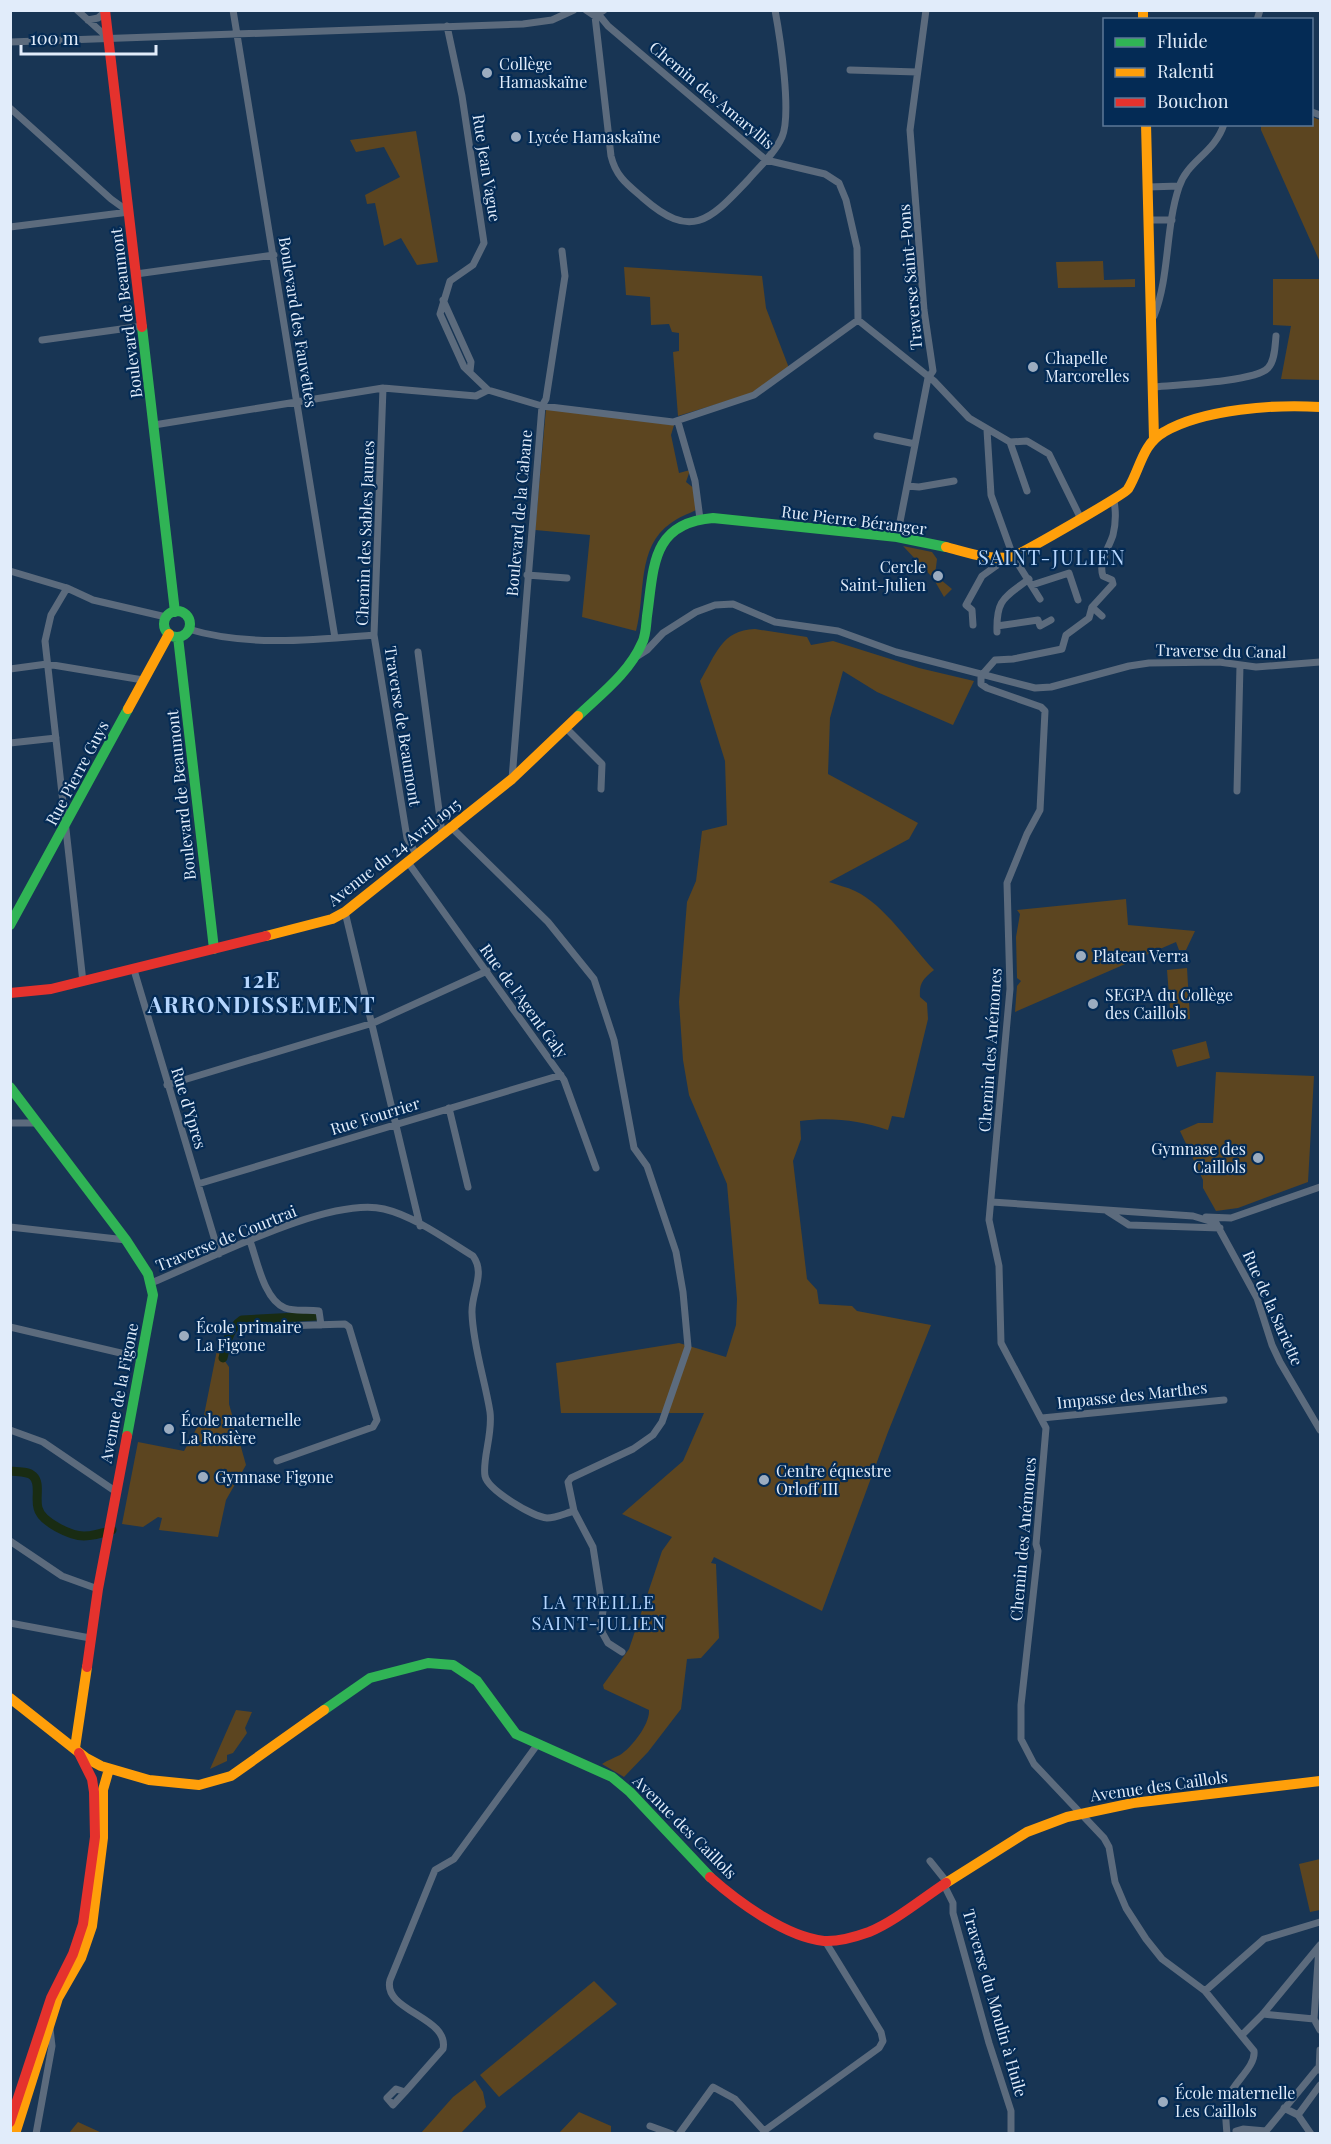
<svg xmlns="http://www.w3.org/2000/svg" width="1331" height="2144" font-family="'Playfair Display',serif">
  <rect width="100%" height="100%" fill="#183554"/>
  <path fill="#5c4520" d="M1312,117L1320,120V262L1261,130V125L1312,124Z
    M416,131L438,262L417,265L401,238L384,246L375,203L367,204L365,195L400,177L384,147L356,152L350,140Z
    M1103,261L1104,280L1135,279V287L1058,288L1056,262Z
    M624,267L762,276L766,308L789,368L750,394L678,416L673,352L679,351V333L672,332L669,324L651,325L650,297L626,295Z
    M1273,279H1320V380L1281,379L1291,326L1273,325Z
    M546,409L674,425L671,435L679,473L690,470L686,482L695,489L696,510C688,514 679,517 671,523C636,547 646,594 636,631L582,617L590,535L535,530Z
    M903,546L932,552L937,559L935,575L952,589L944,597L933,578Z
    M755,629L807,637L811,645L833,641L919,668L974,681L953,725L877,692L843,671L830,718L828,774L918,823L909,839L829,882C837,885 847,887 855,891C884,904 912,947 934,970C923,979 919,983 920,997L927,1003L928,1019L904,1118L892,1116L888,1130C859,1120 830,1117 800,1121L801,1139L793,1161L807,1279L817,1290L819,1304L852,1306L857,1311L931,1325L888,1432L822,1611L714,1557L711,1563L716,1564L719,1638L701,1658L687,1659L681,1709L648,1752L624,1777L602,1764C608,1760 614,1758 620,1755C632,1747 650,1724 649,1710L604,1689L603,1685L629,1649L662,1551L672,1537L622,1514L683,1461L704,1413H561L556,1363L679,1343L726,1357L736,1325L737,1299L727,1184L689,1095L683,1060L679,1002L687,902L696,881L702,831L727,825L725,761L700,681C716,655 721,630 755,629Z
    M1126,899L1128,925L1195,931L1186,950H1179L1176,942L1015,1012L1017,986L1021,981L1017,978L1016,937L1020,914L1017,910Z
    M1187,968L1190,1019L1171,1021L1167,970Z
    M1206,1041L1210,1058L1177,1067L1172,1050Z
    M1216,1072L1314,1076L1308,1182L1238,1208L1216,1211L1203,1188V1180L1180,1131L1198,1123H1213Z
    M217,1350L229,1367V1404L246,1465L226,1500L218,1537L159,1530L162,1518L158,1517L143,1527L122,1524L138,1442L184,1451L204,1415Z
    M236,1710L252,1712L245,1728L247,1733L233,1753L227,1755V1761L210,1769Z
    M1320,1859V1910L1310,1912L1299,1864Z
    M594,1981L617,2004L499,2097L480,2075Z
    M475,2080L483,2092L486,2107L461,2133H421L453,2097Z
    M579,2112L611,2126V2133H559Z
    M78,2122L102,2133H69Z"/>
  <g fill="none" stroke-linecap="round" stroke-linejoin="round">
    <path stroke="#192c13" stroke-width="9" d="M223,1358C227,1342 228,1330 242,1320L316,1316
      M10,1471C18,1472 28,1471 33,1476C41,1483 35,1498 38,1508C41,1522 71,1536 84,1536C94,1536 103,1533 112,1530"/>
    <path stroke="#5c6b7d" stroke-width="7" d="M77,10L108,38
      M233,10L335,638
      M586,10L595,16L604,10
      M599,15L608,26L766,160L825,174L839,183L846,200L857,248L858,320
      M595,16L611,156C616,177 628,185 643,198C692,241 710,220 748,180C759,167 775,153 782,137C792,114 780,37 775,10
      M88,20L98,18L105,12
      M1257,20L1260,10
      M447,26L462,96L484,243L473,265L450,281L440,314L464,367L488,390L542,406L673,422L754,395L858,320
      M10,42L523,24L552,20L574,10
      M850,70L917,72
      M10,108L111,199L129,212
      M1312,112L1320,115
      M1148,187L1179,186
      M1149,220H1172
      M10,227L129,212
      M136,274L274,255
      M443,300L471,362L470,371
      M1154,316C1170,275 1165,229 1179,187C1187,161 1215,153 1224,124
      M858,320L934,381L969,418L1010,442L1027,441L1049,454L1081,519
      M42,340L143,326
      M1152,387C1174,385 1255,382 1268,368C1275,361 1275,346 1276,336
      M678,422L695,481L700,519
      M154,425L383,388
      M987,430L991,495L1013,556L1040,599
      M877,436L915,444
      M1010,442L1027,491
      M907,486L919,487L954,481
      M897,537L928,378L933,371L924,310L910,130L926,10
      M10,571L67,588L93,600L166,617
      M527,575L567,578
      M1032,585L1069,573L1078,600
      M67,588L51,615L45,641L83,982
      M1092,607L1113,584L1112,580L1103,576C1098,562 1109,548 1113,535C1116,523 1116,512 1114,501
      M1092,607L1102,616
      M973,625L972,610L966,605L982,576L996,566L1001,557
      M997,626L1038,620L1040,626L1051,620
      M188,629C248,647 313,640 374,635
      M997,632C996,599 1004,598 1029,579
      M418,652L442,833
      M636,657L647,650L663,633L696,612L715,605L733,604L775,622L838,631L896,652L1035,688L1051,687L1129,666L1149,663L1219,662L1256,667L1320,662
      M10,669L47,664L143,680
      M981,676V684L987,688L1041,707L1045,711L1040,810L1027,834L1007,883L1010,989L989,1220L999,1266L1001,1343L1046,1428L1036,1544L1038,1551L1021,1705V1739L1034,1764L1104,1838L1109,1847L1115,1882L1126,1908L1146,1939L1162,1959L1205,1991L1254,2051C1256,2066 1235,2081 1229,2096C1224,2108 1226,2121 1227,2134
      M981,676L995,660L1013,659L1062,649L1066,635L1089,618L1092,607
      M567,729L602,764L601,789
      M10,743L56,738
      M512,779L542,406L546,399L565,276L562,251
      M1237,791L1240,665
      M451,827L548,922L594,979L614,1040L634,1148L647,1166L676,1252L683,1292L688,1347L662,1422L653,1435L633,1449L571,1478L568,1482L574,1511L593,1547L603,1611L600,1627L603,1634L608,1643L622,1652
      M416,854L407,838L374,635L383,388L476,396L488,390
      M407,861L564,1080L596,1168
      M345,912L420,1226
      M134,970L219,1254
      M167,1085L373,1023L487,971
      M449,1108L468,1187
      M10,1123H36
      M198,1184L561,1075
      M992,1202L1193,1216L1216,1223L1257,1298L1272,1345L1280,1362L1320,1430
      M1107,1211L1129,1225L1220,1228
      M1206,1217L1231,1218L1320,1187
      M10,1227L126,1240
      M250,1241C257,1260 264,1300 285,1308C296,1312 307,1309 319,1311L321,1325
      M151,1283C206,1261 328,1196 384,1209C414,1216 447,1240 473,1256C486,1274 471,1293 472,1313C473,1346 485,1380 490,1412C493,1434 482,1459 485,1476C488,1490 533,1517 547,1518C556,1518 566,1513 574,1511
      M10,1327L142,1358
      M1042,1418L1224,1400
      M10,1430L43,1442L115,1491
      M277,1461L373,1427L377,1420L349,1327L345,1324L283,1326
      M10,1541L62,1576L98,1589
      M10,1623L90,1638
      M930,1861L946,1881
      M943,1883L953,1903V1913L989,2043L1011,2111V2134
      M1319,1947L1314,2019L1320,2030
      M1205,1991L1264,1939L1320,1922
      M1263,2014L1314,2019
      M1242,2035L1263,2014L1320,1945
      M1319,2070L1320,2050
      M405,2092L393,2105L387,2098L396,2089L405,2092L443,2049C450,2017 382,2011 390,1980L435,1870L454,1859L537,1745
      M1284,2108L1298,2115L1320,2085
      M1298,2115L1311,2134
      M650,2126L672,2134
      M1236,2131L1243,2129L1266,2131L1317,2069
      M36,2134L52,2046L50,2029
      M679,2134L713,2087L735,2099L764,2131
      M766,2134L764,2131L879,2048L883,2041L881,2032L825,1941"/>
    <path stroke="#30b455" stroke-width="10" d="M142,327L175,612
      M164 624a13 13 0 1 1 26 0a13 13 0 1 1-26 0Z
      M178,637L214,949
      M578,716C601,694 629,673 642,643C646,636 646,625 647,616C654,567 651,523 713,518L897,537L946,547
      M10,925L128,709
      M10,1087L126,1240L148,1274L153,1295L127,1436
      M324,1710L370,1678L428,1663L453,1665L477,1681L516,1734L612,1777L630,1792L710,1877"/>
    <path stroke="#ff9f0a" stroke-width="10" d="M1143,10V20
      M1146,124L1154,439
      M946,547C966,552 993,562 1014,556C1024,552 1124,495 1128,489C1140,470 1142,444 1164,432C1203,409 1276,404 1320,407
      M128,709L169,634
      M266,936L332,919L345,912L512,779L578,716
      M10,1698L86,1758L101,1766L149,1780L199,1785L231,1776L324,1710
      M75,1748L87,1667
      M946,1883L1027,1832L1067,1817L1133,1803L1320,1781
      M15,2134L58,1998L81,1958L92,1926L103,1838V1790L109,1769"/>
    <path stroke="#e5322d" stroke-width="10" d="M105,10L142,327
      M10,993L51,989L266,936
      M87,1667L98,1589L127,1436
      M710,1877C738,1902 786,1937 824,1941C839,1942 855,1937 869,1932C894,1922 923,1898 946,1883
      M10,2122L51,1998L73,1954L83,1924L95,1837L94,1792L92,1779L79,1753"/>
  </g>
  <g fill="#9bacc0" stroke="#042b55" stroke-width="2">
    <circle cx="487" cy="73" r="6"/>
    <circle cx="516" cy="137" r="6"/>
    <circle cx="1033" cy="367" r="6"/>
    <circle cx="938" cy="576" r="6"/>
    <circle cx="1081" cy="956" r="6"/>
    <circle cx="1093" cy="1004" r="6"/>
    <circle cx="1258" cy="1158" r="6"/>
    <circle cx="184" cy="1336" r="6"/>
    <circle cx="169" cy="1429" r="6"/>
    <circle cx="203" cy="1477" r="6"/>
    <circle cx="764" cy="1480" r="6"/>
    <circle cx="1163" cy="2102" r="6"/>
  </g>
  <g text-anchor="middle" stroke-width="4.5" stroke-linejoin="round" paint-order="stroke">
    <g font-size="16" fill="#e1ecfa" stroke="#042b55" text-anchor="start">
      <text x="499" y="70">Collège<tspan x="499" dy="18">Hamaskaïne</tspan></text>
      <text x="528" y="143">Lycée Hamaskaïne</text>
      <text x="1045" y="364">Chapelle<tspan x="1045" dy="18">Marcorelles</tspan></text>
      <text x="926" y="573" text-anchor="end">Cercle<tspan x="926" dy="18">Saint-Julien</tspan></text>
      <text x="1093" y="962">Plateau Verra</text>
      <text x="1105" y="1001">SEGPA du Collège<tspan x="1105" dy="18">des Caillols</tspan></text>
      <text x="1246" y="1155" text-anchor="end">Gymnase des<tspan x="1246" dy="18">Caillols</tspan></text>
      <text x="196" y="1333">École primaire<tspan x="196" dy="18">La Figone</tspan></text>
      <text x="181" y="1426">École maternelle<tspan x="181" dy="18">La Rosière</tspan></text>
      <text x="776" y="1477">Centre équestre<tspan x="776" dy="18">Orloff III</tspan></text>
      <text x="215" y="1483">Gymnase Figone</text>
      <text x="1175" y="2099">École maternelle<tspan x="1175" dy="18">Les Caillols</tspan></text>
    </g>
    <g font-size="16" fill="#e1ecfa" stroke="#042b55">
      <text transform="translate(712 95) rotate(40)" y="6">Chemin des Amaryllis</text>
      <text transform="translate(487 168) rotate(81)" y="6">Rue Jean Vague</text>
      <text transform="translate(910 277) rotate(-95)" y="6">Traverse Saint-Pons</text>
      <text transform="translate(126 313) rotate(-97)" y="6">Boulevard de Beaumont</text>
      <text transform="translate(298 322) rotate(81)" y="6">Boulevard des Fauvettes</text>
      <text transform="translate(519 513) rotate(-85)" y="6">Boulevard de la Cabane</text>
      <text transform="translate(854 520) rotate(7)" y="6">Rue Pierre Béranger</text>
      <text transform="translate(365 533) rotate(-88)" y="6">Chemin des Sables Jaunes</text>
      <text transform="translate(1221 651) rotate(1)" y="6">Traverse du Canal</text>
      <text transform="translate(403 726) rotate(81)" y="6">Traverse de Beaumont</text>
      <text transform="translate(77 773) rotate(-62)" y="6">Rue Pierre Guys</text>
      <text transform="translate(181 795) rotate(-96)" y="6">Boulevard de Beaumont</text>
      <text transform="translate(394 852) rotate(-38)" y="6">Avenue du 24 Avril 1915</text>
      <text transform="translate(524 1001) rotate(54)" y="6">Rue de l'Agent Galy</text>
      <text transform="translate(990 1050) rotate(-86)" y="6">Chemin des Anémones</text>
      <text transform="translate(189 1108) rotate(73)" y="6">Rue d'Ypres</text>
      <text transform="translate(375 1116) rotate(-17)" y="6">Rue Fourrier</text>
      <text transform="translate(226 1238) rotate(-22)" y="6">Traverse de Courtrai</text>
      <text transform="translate(1273 1308) rotate(66)" y="6">Rue de la Sariette</text>
      <text transform="translate(119 1393) rotate(-79)" y="6">Avenue de la Figone</text>
      <text transform="translate(1132 1395) rotate(-6)" y="6">Impasse des Marthes</text>
      <text transform="translate(1023 1539) rotate(-85)" y="6">Chemin des Anémones</text>
      <text transform="translate(1159 1786) rotate(-8)" y="6">Avenue des Caillols</text>
      <text transform="translate(685 1827) rotate(45)" y="6">Avenue des Caillols</text>
      <text transform="translate(995 2003) rotate(74)" y="6">Traverse du Moulin à Huile</text>
    </g>
    <g font-size="18" letter-spacing="1.5" fill="#b6d6fe" stroke="#042b55">
      <text x="599" y="1609">LA TREILLE<tspan x="599" dy="21">SAINT-JULIEN</tspan></text>
    </g>
    <g font-size="20" letter-spacing="1.5" fill="#b6d6fe" stroke="#042b55">
      <text x="1052" y="565">SAINT-JULIEN</text>
    </g>
    <g font-size="22" font-weight="bold" letter-spacing="1.5" fill="#b6d6fe" stroke="#042b55">
      <text x="262" y="988">12E<tspan x="262" dy="25">ARRONDISSEMENT</tspan></text>
    </g>
  </g>
  <rect width="1331" height="2144" fill="none" stroke="#e1ecfa" stroke-width="24"/>
  <rect x="1103" y="18" width="210" height="108" fill="#042b55" stroke="#5c7897" stroke-width="1.5"/>
  <rect x="1115" y="38" width="30" height="9" fill="#30b455" stroke="#5c7897" stroke-width="1.5"/>
  <text x="1157" y="48" font-size="18" fill="#e1ecfa">Fluide</text>
  <rect x="1115" y="68" width="30" height="9" fill="#ff9f0a" stroke="#5c7897" stroke-width="1.5"/>
  <text x="1157" y="78" font-size="18" fill="#e1ecfa">Ralenti</text>
  <rect x="1115" y="98" width="30" height="9" fill="#e5322d" stroke="#5c7897" stroke-width="1.5"/>
  <text x="1157" y="108" font-size="18" fill="#e1ecfa">Bouchon</text>
  <path d="M21 45v9h135v-9" fill="none" stroke="#e1ecfa" stroke-width="3"/>
  <text x="30" y="45" font-size="18" fill="#e1ecfa" stroke="#042b55" stroke-width="4.5" paint-order="stroke">100 m</text>
</svg>
